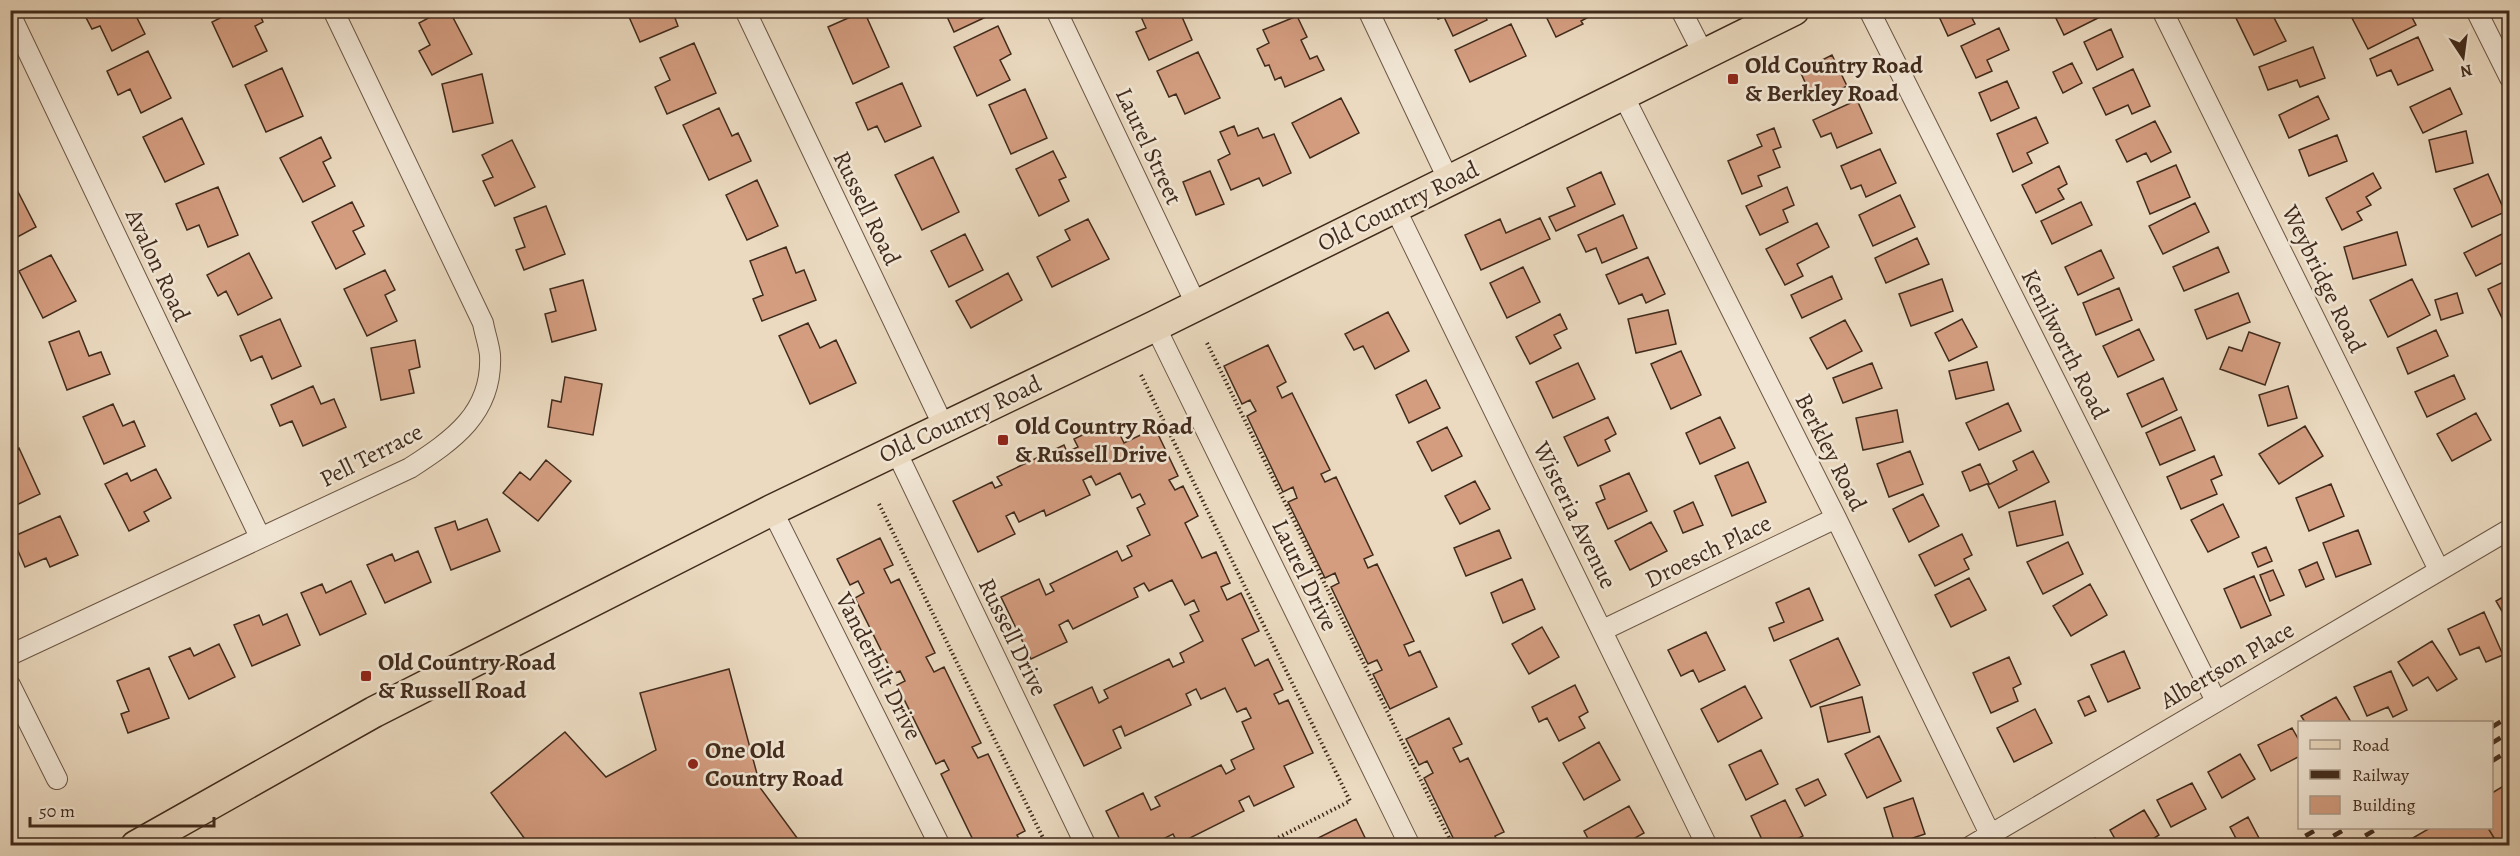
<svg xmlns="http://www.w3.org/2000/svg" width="2520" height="856" font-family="Alegreya,serif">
  <rect width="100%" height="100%" fill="#ebdac0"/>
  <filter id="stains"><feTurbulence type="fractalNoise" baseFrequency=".00333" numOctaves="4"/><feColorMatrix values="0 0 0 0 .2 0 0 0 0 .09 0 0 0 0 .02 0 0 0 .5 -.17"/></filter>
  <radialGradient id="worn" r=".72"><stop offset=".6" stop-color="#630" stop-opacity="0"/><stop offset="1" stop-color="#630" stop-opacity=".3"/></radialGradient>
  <path fill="#d49d80" stroke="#412b1c" stroke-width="1.5" d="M82,10H133L145,34L112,51L100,26L92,29Z
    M236,10H258L263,22L255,26L267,51L233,67L212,22Z
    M443,10H449L472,54L432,75L419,51L430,45L419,23Z
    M626,10H672L678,26L640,42Z
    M944,10H988L990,15L954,32Z
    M1138,10H1179L1192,40L1149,60L1136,32L1146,28Z
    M1434,10H1482L1487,20L1453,36L1444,17L1438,19Z
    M1543,10H1602L1581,21L1583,24L1556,37Z
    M1936,10H1987L1972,18L1975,24L1948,36Z
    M2052,10H2100L2102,16L2064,35Z
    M2251,10H2270L2286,41L2254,55L2236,18Z
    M2368,10H2408L2416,25L2368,49L2352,18Z
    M864,11L889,67L853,84L828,27Z
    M1297,16L1307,37L1301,40L1310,59L1317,56L1324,70L1285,87L1281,77L1275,80L1269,65L1265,66L1257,49L1269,43L1263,30Z
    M1511,24L1526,56L1470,82L1455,50Z
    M998,26L1011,54L1000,60L1010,80L977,96L954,47Z
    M1999,28L2009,50L1987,60L1992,71L1976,78L1961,46Z
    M2111,29L2123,57L2097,70L2084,42Z
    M2418,37L2433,70L2398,85L2391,70L2377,76L2370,59Z
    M694,43L716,93L667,114L655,87L670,80L660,58Z
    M2313,47L2325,78L2300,87L2297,80L2268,90L2259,67Z
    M148,51L171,98L141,113L130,89L118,95L107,71Z
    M1198,52L1220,98L1185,114L1176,94L1169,97L1157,71Z
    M1832,55L1847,86L1814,102L1800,71Z
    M2072,63L2082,83L2063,93L2053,72Z
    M282,68L303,116L266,132L245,85Z
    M2133,69L2150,106L2132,114L2128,105L2106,115L2093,88Z
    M482,74L493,123L453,132L442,84Z
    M2007,81L2019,108L1991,121L1979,93Z
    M902,83L921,126L885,142L877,126L868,130L856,103Z
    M2450,88L2462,114L2423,133L2410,107Z
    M1025,89L1047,138L1011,154L989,105Z
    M2318,96L2329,119L2289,138L2279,115Z
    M1341,98L1359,133L1310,158L1292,123Z
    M1857,100L1872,133L1837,148L1831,133L1821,137L1813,120Z
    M719,108L732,136L738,133L751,161L709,180L683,125Z
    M2036,117L2048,143L2027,153L2032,163L2013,172L1997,134Z
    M182,118L204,164L165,182L143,137Z
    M2155,121L2171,152L2151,162L2146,153L2127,162L2116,140Z
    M1234,126L1238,136L1258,128L1263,138L1274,134L1291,173L1263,186L1259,178L1231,190L1218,160L1230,154L1220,132Z
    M1774,128L1781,147L1773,150L1780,167L1758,176L1762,186L1742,194L1728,161L1762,146L1757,135Z
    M2466,131L2473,163L2436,172L2429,140Z
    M2337,135L2347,161L2309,176L2299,150Z
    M321,137L331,158L323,162L335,186L303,202L280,158Z
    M512,140L535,187L495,206L483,181L493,177L482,155Z
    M1880,149L1896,183L1866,197L1861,185L1851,189L1841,166Z
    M1053,151L1066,177L1059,180L1069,201L1039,216L1016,169Z
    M933,157L959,212L922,230L895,175Z
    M2176,165L2190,197L2150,214L2137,182Z
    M2059,166L2067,184L2058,189L2064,199L2036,213L2022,185Z
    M1210,171L1224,204L1196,215L1183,182Z
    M1601,172L1615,204L1556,231L1549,217L1575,206L1567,188Z
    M2373,173L2381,188L2366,197L2371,205L2357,212L2362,220L2342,230L2326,198Z
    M2488,174L2505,212L2472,227L2454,189Z
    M757,180L778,226L747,240L726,195Z
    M13,182L36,227L10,241V183Z
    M218,187L238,235L208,247L199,225L187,230L176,204Z
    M1787,187L1794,205L1783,210L1788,222L1760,235L1746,206Z
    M1900,195L1915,227L1873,246L1859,215Z
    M352,202L364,226L353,231L365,254L336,269L312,222Z
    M2081,202L2092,225L2052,244L2041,221Z
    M2195,203L2209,232L2163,254L2149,226Z
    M546,206L565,254L524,270L516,250L525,247L514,218Z
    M1623,215L1637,248L1602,263L1596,248L1586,252L1578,235Z
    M1540,218L1550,239L1481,270L1465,235L1500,219L1506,233Z
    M1088,219L1109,259L1052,287L1037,257L1070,240L1065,230Z
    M1817,223L1829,247L1797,264L1803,276L1785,285L1766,249Z
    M2510,230V267L2506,261L2476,276L2464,253Z
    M2397,232L2406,265L2353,279L2344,247Z
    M965,234L983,270L949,287L931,251Z
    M1917,238L1929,264L1886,283L1875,258Z
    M786,247L796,273L804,270L816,300L762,321L753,299L763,295L750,261Z
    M2218,247L2229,272L2184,291L2173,267Z
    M2101,250L2114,278L2078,295L2065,267Z
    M249,253L272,298L238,315L226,291L218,296L207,275Z
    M51,255L76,301L43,318L19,271Z
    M1648,257L1665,294L1646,303L1642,294L1619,304L1606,275Z
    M1523,267L1540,302L1507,318L1490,283Z
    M385,270L395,290L385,295L397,321L367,336L344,289Z
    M1008,273L1022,300L971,328L956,301Z
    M1832,276L1842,299L1802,318L1791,295Z
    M1942,279L1953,311L1911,326L1899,294Z
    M2412,279L2430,315L2388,337L2370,300Z
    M2510,279V317L2503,320L2488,289Z
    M583,280L596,330L552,342L545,314L556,311L550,289Z
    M2119,288L2132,320L2096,335L2083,303Z
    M2238,293L2250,322L2207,339L2195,310Z
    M2457,293L2463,313L2441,320L2435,300Z
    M1668,310L1676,344L1636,353L1628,319Z
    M1388,312L1409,351L1375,369L1363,346L1354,350L1345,334Z
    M1560,314L1567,329L1554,335L1561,348L1530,364L1516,337Z
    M280,319L301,366L272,379L262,356L251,361L240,336Z
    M1962,319L1977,347L1949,361L1935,333Z
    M1845,320L1862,351L1827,369L1810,338Z
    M808,323L820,348L836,340L856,383L810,404L779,336Z
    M2139,329L2154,360L2118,377L2103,346Z
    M2436,330L2448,356L2408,374L2397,348Z
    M79,331L89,356L101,352L110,374L67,390L49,342Z
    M2249,332L2280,343L2265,385L2220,369L2229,347L2242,351Z
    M415,340L420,367L409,370L414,393L381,400L371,348Z
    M1268,345L1286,382L1277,387L1282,398L1292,393L1330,470L1321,474L1325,482L1336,477L1373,555L1364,559L1368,568L1377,564L1414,641L1404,645L1409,656L1420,651L1437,687L1390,709L1373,674L1382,670L1377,660L1368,664L1331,587L1339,583L1335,573L1325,578L1288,502L1297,498L1293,487L1283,492L1247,416L1256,411L1250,400L1242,404L1224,366Z
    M1681,351L1701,395L1671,409L1651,364Z
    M1987,362L1994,390L1956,399L1949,371Z
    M1578,363L1595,399L1553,418L1536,382Z
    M1872,363L1882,388L1843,403L1833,378Z
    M2454,375L2465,399L2427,417L2415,392Z
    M565,377L602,384L593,435L548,427L552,400L561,402Z
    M2163,378L2177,410L2142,427L2127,394Z
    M1426,380L1440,408L1409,423L1396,395Z
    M313,386L321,404L334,399L346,427L303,446L292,421L280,426L271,405Z
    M2288,386L2297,418L2268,426L2259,395Z
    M2008,403L2021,431L1979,450L1966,423Z
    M113,404L123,426L134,421L145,446L104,464L83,417Z
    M1897,410L1903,442L1863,450L1856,418Z
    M2476,413L2491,440L2452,461L2437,434Z
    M1608,417L1616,434L1605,440L1610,451L1578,466L1564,437Z
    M1720,417L1735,448L1700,464L1686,433Z
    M2181,417L2195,450L2160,465L2146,433Z
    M1113,420L1124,443L1155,428L1178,476L1169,480L1175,490L1183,486L1198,516L1185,523L1202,558L1216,552L1230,583L1221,587L1227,600L1241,593L1259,631L1242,639L1255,666L1268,659L1283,690L1274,694L1279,704L1288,700L1313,753L1284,766L1294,787L1254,806L1249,796L1239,801L1244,811L1178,844L1173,834L1165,838L1169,846H1123L1106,811L1143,793L1151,810L1160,806L1155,797L1221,765L1226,774L1235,769L1231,760L1254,749L1242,722L1251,718L1246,708L1237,712L1225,688L1201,699L1196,689L1186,694L1191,705L1125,736L1121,726L1113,730L1121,748L1084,766L1054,705L1092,687L1099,703L1108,698L1104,690L1169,659L1173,667L1184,662L1180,653L1203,641L1190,615L1199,611L1194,600L1185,605L1172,580L1149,591L1144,583L1134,588L1138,597L1073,629L1068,620L1059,625L1067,642L1031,659L1001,597L1039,579L1046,595L1054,591L1050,584L1117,551L1122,561L1132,556L1127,546L1150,535L1137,508L1145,504L1140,494L1132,498L1120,473L1096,485L1091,476L1083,480L1090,495L1046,516L1044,510L1019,522L1014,512L1006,516L1015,534L978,552L953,501L992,482L995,488L1002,485L997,477L1064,445L1067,452L1078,447L1074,439Z
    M2305,426L2323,456L2279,484L2259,454Z
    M1447,427L1462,456L1432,471L1417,442Z
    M19,448L40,494L10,508V452Z
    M1910,451L1923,484L1889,497L1877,464Z
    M2033,451L2049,482L1999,508L1988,485L2017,470L2013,461Z
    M2214,456L2222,475L2211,480L2217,494L2181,509L2167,477Z
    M546,460L571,481L538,521L503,493L520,472L530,480Z
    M1748,462L1766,502L1732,516L1715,476Z
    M1980,464L1989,483L1970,491L1962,472Z
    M156,469L171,498L144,512L149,521L129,531L105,484L127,473L131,481Z
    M1629,473L1647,511L1608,529L1596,503L1605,499L1600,486Z
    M1475,481L1490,509L1460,524L1445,496Z
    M2331,484L2344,516L2309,531L2296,498Z
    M1923,494L1939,526L1909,542L1893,509Z
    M2055,501L2063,535L2017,546L2009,512Z
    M1693,502L1703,525L1683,533L1674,511Z
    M2223,504L2239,537L2208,552L2191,520Z
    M60,516L78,555L50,567L46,558L25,567L12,537Z
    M487,519L500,551L451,570L435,528L455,521L458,530Z
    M1651,522L1667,551L1630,570L1615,541Z
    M1499,530L1511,558L1466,576L1454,548Z
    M2358,530L2371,564L2336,577L2323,543Z
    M1962,534L1972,555L1964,559L1969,569L1935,586L1919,555Z
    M880,538L893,565L884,569L891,583L899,579L935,653L926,657L934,672L944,667L981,743L972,747L978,758L988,754L1025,831L1017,835L1022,845L1032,840L1034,846H976L941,774L949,770L944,760L936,764L897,685L905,681L900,671L893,674L855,598L864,593L858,581L850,585L837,559Z
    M2068,542L2083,574L2043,594L2027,562Z
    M2266,547L2272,561L2258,567L2252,553Z
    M418,551L431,582L385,603L367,565L392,554L395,561Z
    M2317,562L2324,579L2306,587L2299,570Z
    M2273,570L2284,595L2270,601L2260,575Z
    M2254,576L2271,615L2241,628L2224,589Z
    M1969,578L1986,610L1951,627L1935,595Z
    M1522,579L1535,609L1503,623L1491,593Z
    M351,581L366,614L320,635L301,593L322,584L326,593Z
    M2090,584L2107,615L2071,636L2053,606Z
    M1809,588L1823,620L1774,641L1769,628L1784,622L1776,603Z
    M2510,593V625L2496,601Z
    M2484,612L2503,655L2486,662L2479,647L2460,655L2448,629Z
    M287,614L300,645L252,666L234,625L259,615L263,625Z
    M1542,627L1559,657L1529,674L1512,644Z
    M1706,632L1725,670L1699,682L1693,670L1681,676L1668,650Z
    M1838,638L1860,685L1811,707L1790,660Z
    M2432,641L2457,679L2437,691L2428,677L2413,686L2398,662Z
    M219,644L235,677L189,699L169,657L190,648L194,656Z
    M2124,651L2140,688L2108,702L2091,665Z
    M2009,657L2021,684L2013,688L2018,701L1991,713L1973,673Z
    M149,668L169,718L128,733L121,714L129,711L117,681Z
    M729,669L761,789L803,846H530L491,793L565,732L606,777L656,750L640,693Z
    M2391,671L2407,710L2393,717L2388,707L2367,716L2354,687Z
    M1575,685L1588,712L1579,717L1585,728L1559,741L1547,718L1539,722L1532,707Z
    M1745,686L1762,718L1718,742L1701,709Z
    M2089,696L2096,711L2085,716L2078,701Z
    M1862,697L1870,732L1828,742L1820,707Z
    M2336,697L2351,722H2305L2301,716Z
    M2035,709L2052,743L2014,762L1997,728Z
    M1449,718L1462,744L1453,748L1460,762L1468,758L1504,832L1495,836L1500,846H1457L1424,778L1433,773L1427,761L1419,765L1406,739Z
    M2292,728L2300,742V756L2271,771L2258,745Z
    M1879,736L1901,781L1867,798L1845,754Z
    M1599,742L1620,780L1584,800L1563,763Z
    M1761,750L1778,784L1746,800L1729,765Z
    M2240,754L2255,779L2222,798L2208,772Z
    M1818,779L1826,795L1805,806L1796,789Z
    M2510,782V846H2499L2488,828H2492V793Z
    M2192,783L2206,809L2171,827L2157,800Z
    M1913,798L1925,834L1895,844L1884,808Z
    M1785,800L1803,836L1783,846H1765L1751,816Z
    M1629,806L1644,833L1621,846H1603L1602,842L1592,846L1584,831Z
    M2144,810L2159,835L2142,846H2119L2110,830Z
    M2248,817L2261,842L2253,846H2240L2230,827Z
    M1356,819L1369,846H1322L1318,838Z
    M2430,828H2488L2499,846H2399Z
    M2095,838L2099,846H2082Z"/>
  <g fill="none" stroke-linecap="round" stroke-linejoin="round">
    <defs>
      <path id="street" d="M745,10L944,427
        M1056,10L1196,304
        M1368,10L1449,181
        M1681,10L1704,55
        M1869,10L2216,701
        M2162,10L2439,570
        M2476,10L2510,78
        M10,14L260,537
        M1623,95L1836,518L1990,834
        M1395,208L1707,846
        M1155,326L1410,846
        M895,449L1086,846
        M772,510L940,846
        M1603,630L1836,518
        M10,655L410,468C453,440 493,413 490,355C489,345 485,334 483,323L333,10
        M10,685L57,779
        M1971,846L2510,529"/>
      <path id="primary" d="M136,846L374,712L772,510L1155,326L1794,10"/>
    </defs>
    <use href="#street" stroke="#6c5745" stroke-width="22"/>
    <use href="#primary" stroke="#412b1c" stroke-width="33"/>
    <path stroke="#412b1c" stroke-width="4" stroke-dasharray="1.5 3" stroke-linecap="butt" d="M1207,343L1453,846
      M1141,375L1350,801L1262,846
      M879,504L1047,846"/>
    <use href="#street" stroke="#f2e7d6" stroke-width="20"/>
    <use href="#primary" stroke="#ebdac0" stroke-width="30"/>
    <path stroke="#412b1c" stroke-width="4.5" stroke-dasharray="10 10" stroke-linecap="butt" d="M2492,727L2510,716
      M2492,743L2510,732
      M2492,761L2510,750
      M2288,846L2319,828
      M2316,846L2347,828
      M2348,846L2378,828"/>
  </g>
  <g fill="#8f2418" stroke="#f2e7d6" stroke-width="2">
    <rect x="1727" y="73" width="12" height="12" rx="3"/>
    <rect x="997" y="434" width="12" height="12" rx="3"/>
    <rect x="360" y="670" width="12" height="12" rx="3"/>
    <circle cx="693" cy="764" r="6"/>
  </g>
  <g text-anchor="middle" stroke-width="5" stroke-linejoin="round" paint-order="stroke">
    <g font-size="24" font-weight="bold" fill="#412b1c" stroke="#f2e7d6" text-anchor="start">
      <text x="1745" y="73">Old Country Road<tspan x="1745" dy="28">&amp; Berkley Road</tspan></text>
      <text x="1015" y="434">Old Country Road<tspan x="1015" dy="28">&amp; Russell Drive</tspan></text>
      <text x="378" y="670">Old Country Road<tspan x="378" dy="28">&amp; Russell Road</tspan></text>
      <text x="705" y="758">One Old<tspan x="705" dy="28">Country Road</tspan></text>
    </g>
    <g font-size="24" fill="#412b1c" stroke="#f2e7d6">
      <text transform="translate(1149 146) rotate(65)" y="8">Laurel Street</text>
      <text transform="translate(1398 206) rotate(-26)" y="8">Old Country Road</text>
      <text transform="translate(867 208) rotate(64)" y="8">Russell Road</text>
      <text transform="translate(158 265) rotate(65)" y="8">Avalon Road</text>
      <text transform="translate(2324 279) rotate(64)" y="8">Weybridge Road</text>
      <text transform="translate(2065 344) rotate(63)" y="8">Kenilworth Road</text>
      <text transform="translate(960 419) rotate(-25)" y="8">Old Country Road</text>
      <text transform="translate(1831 452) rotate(63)" y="8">Berkley Road</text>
      <text transform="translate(371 455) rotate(-27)" y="8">Pell Terrace</text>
      <text transform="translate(1575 515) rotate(64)" y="8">Wisteria Avenue</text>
      <text transform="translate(1708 551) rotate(-26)" y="8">Droesch Place</text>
      <text transform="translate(1305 575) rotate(64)" y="8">Laurel Drive</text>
      <text transform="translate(1013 637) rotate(64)" y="8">Russell Drive</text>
      <text transform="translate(2227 665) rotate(-30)" y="8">Albertson Place</text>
      <text transform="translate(879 666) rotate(63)" y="8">Vanderbilt Drive</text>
    </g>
  </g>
  <rect width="2520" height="856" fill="none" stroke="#ebdac0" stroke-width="36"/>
  <rect x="12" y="12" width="2496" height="832" fill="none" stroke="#412b1c" stroke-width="3"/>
  <rect x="18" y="18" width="2484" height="820" fill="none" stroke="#412b1c" stroke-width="1.5"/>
  <rect x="2298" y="721" width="195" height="108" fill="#f2e7d6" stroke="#ab9c8c" stroke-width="1.5"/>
  <rect x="2310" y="740" width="30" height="9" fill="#ebdac0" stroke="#ab9c8c" stroke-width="1.5"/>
  <text x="2352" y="751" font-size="18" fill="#412b1c">Road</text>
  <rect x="2310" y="770" width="30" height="9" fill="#412b1c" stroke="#ab9c8c" stroke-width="1.5"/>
  <text x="2352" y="781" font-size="18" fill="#412b1c">Railway</text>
  <rect x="2310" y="796" width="30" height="18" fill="#d49d80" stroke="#ab9c8c" stroke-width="1.5"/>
  <text x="2352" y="811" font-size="18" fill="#412b1c">Building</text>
  <g transform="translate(2463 57) rotate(167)" stroke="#f2e7d6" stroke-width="4.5" paint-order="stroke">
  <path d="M0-4.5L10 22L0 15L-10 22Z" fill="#412b1c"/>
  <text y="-9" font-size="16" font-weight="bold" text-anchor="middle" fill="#412b1c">N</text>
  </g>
  <path d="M30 817v9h184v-9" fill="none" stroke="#412b1c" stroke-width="3"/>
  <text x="39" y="817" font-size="18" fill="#412b1c" stroke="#f2e7d6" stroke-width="4.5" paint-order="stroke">50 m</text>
  <rect width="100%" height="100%" filter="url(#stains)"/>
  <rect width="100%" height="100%" fill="url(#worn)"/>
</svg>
